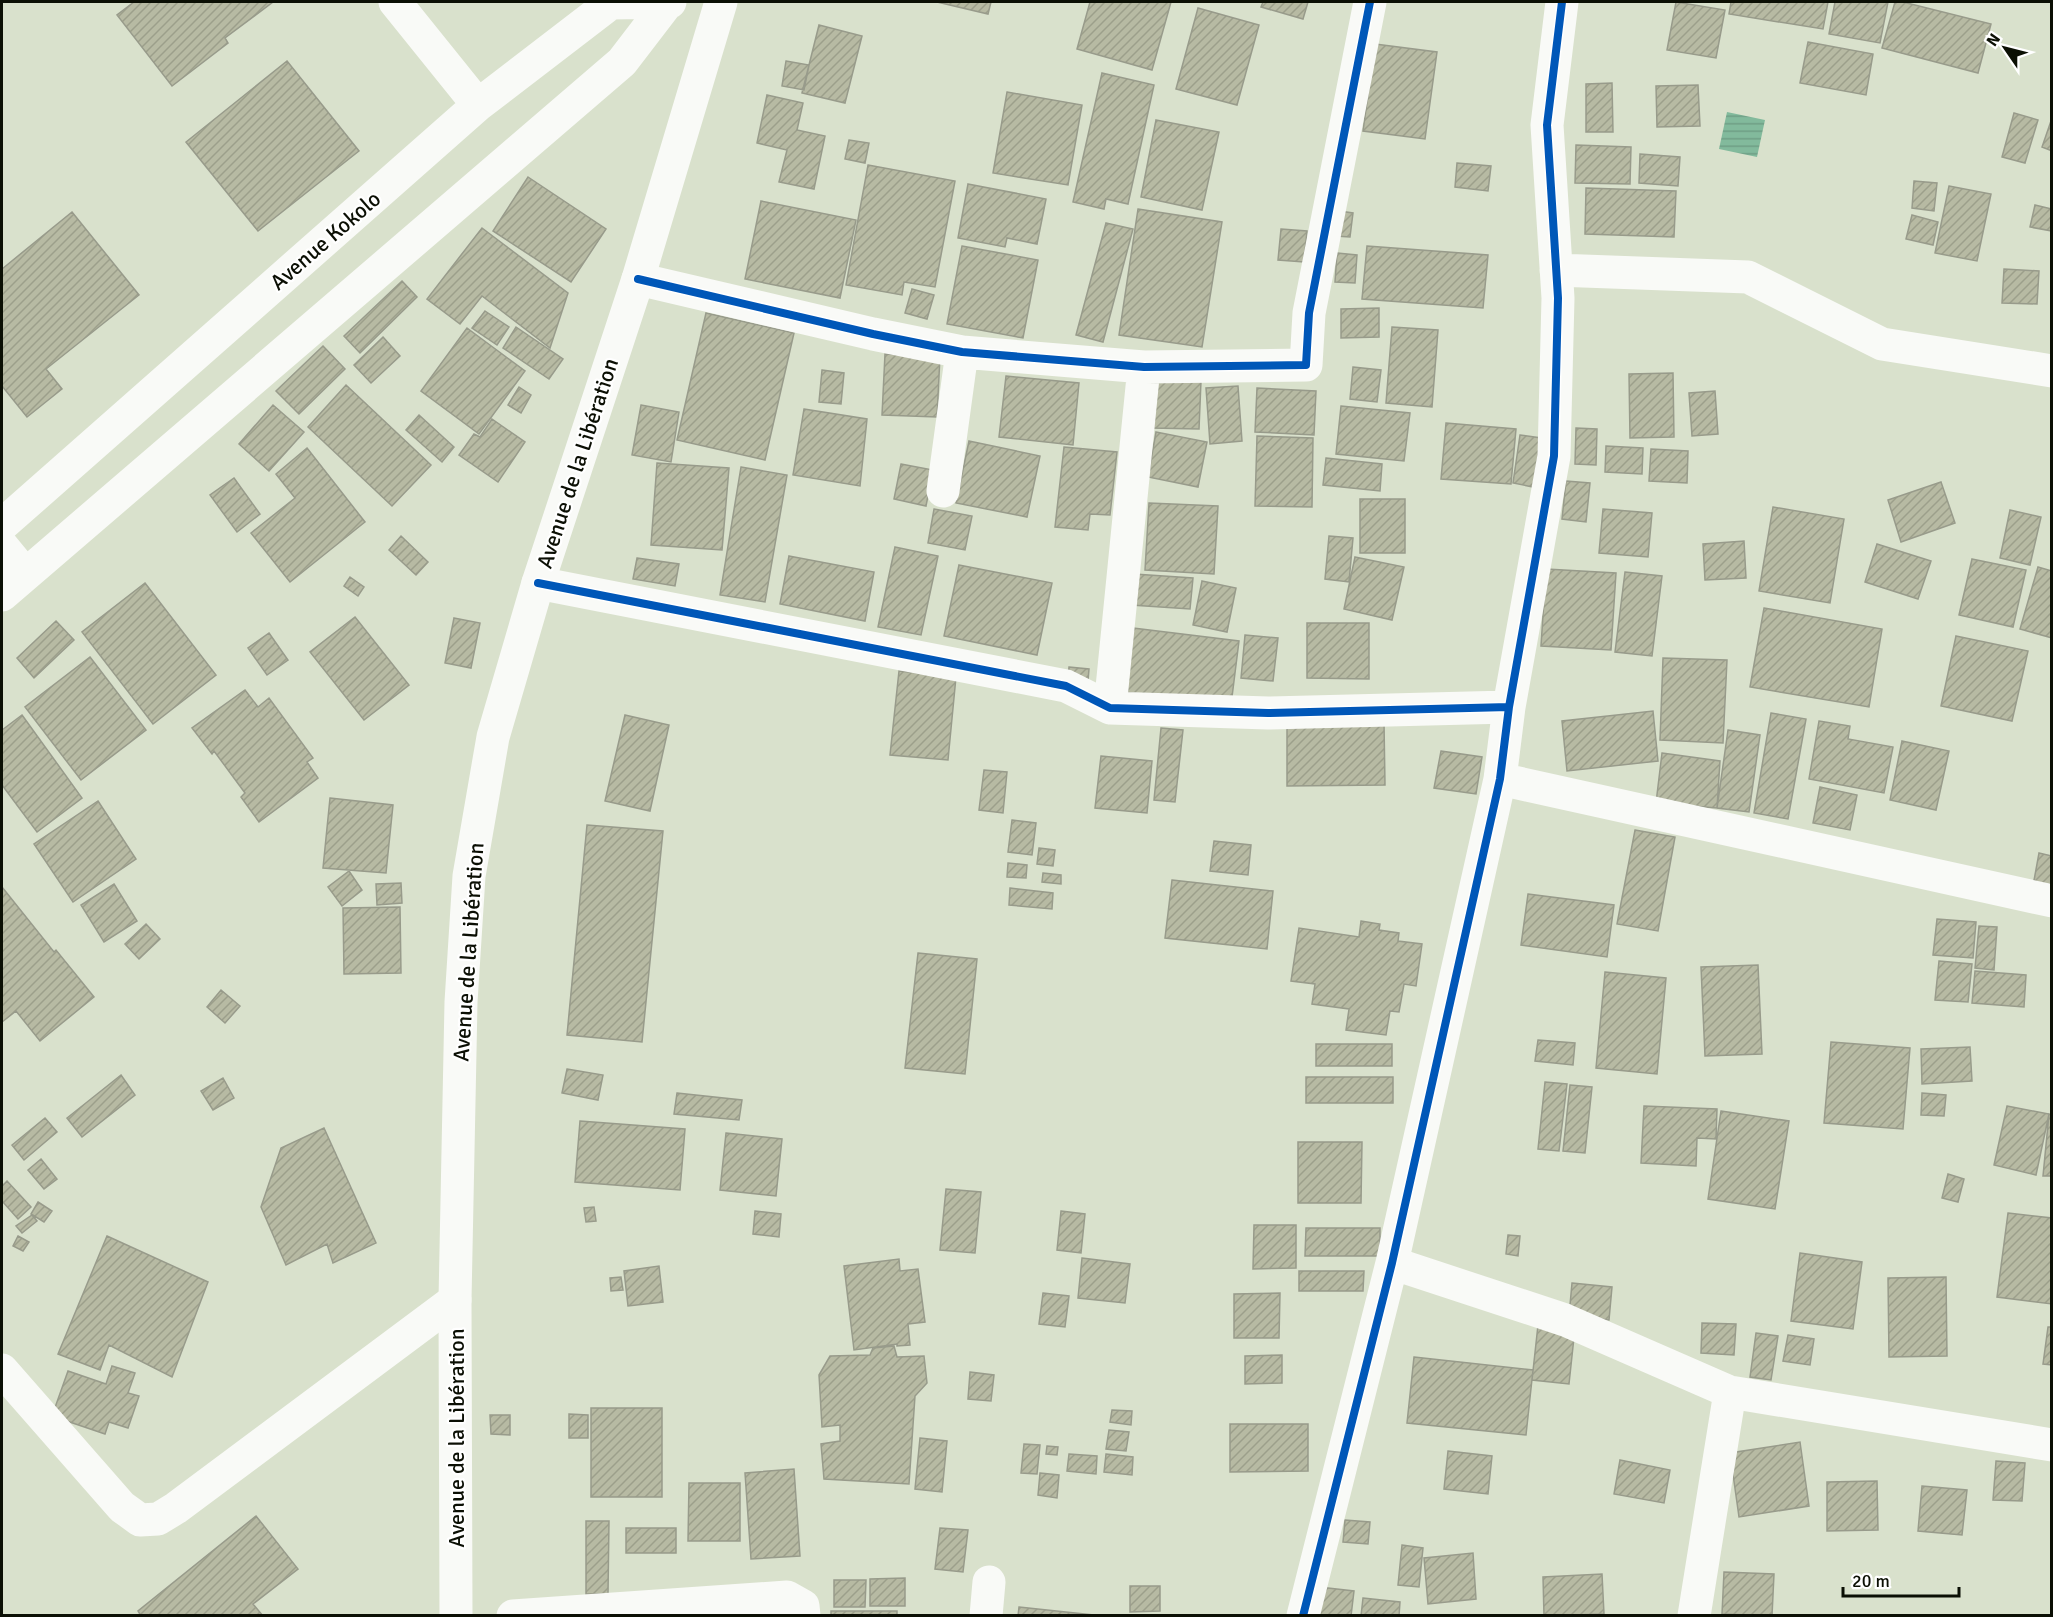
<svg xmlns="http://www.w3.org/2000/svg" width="2053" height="1617" font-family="Signika,sans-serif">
  <defs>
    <pattern id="water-rules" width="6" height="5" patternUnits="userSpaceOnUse" patternTransform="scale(1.5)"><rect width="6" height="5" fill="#82ba9c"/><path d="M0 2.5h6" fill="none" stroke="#6f9f85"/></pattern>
    <pattern id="building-hatch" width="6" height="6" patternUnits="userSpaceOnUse" patternTransform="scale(1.5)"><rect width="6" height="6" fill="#b7baa3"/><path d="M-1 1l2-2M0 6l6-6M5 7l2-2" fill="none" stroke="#9c9f8b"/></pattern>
  </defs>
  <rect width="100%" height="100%" fill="#d9e1cc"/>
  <path fill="url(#water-rules)" d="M1727,112L1765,120L1757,157L1719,149Z"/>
  <path fill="url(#building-hatch)" stroke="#989b8b" stroke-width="1.5" d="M134,2H273L225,38L228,43L172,86L117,15Z
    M937,2H991L988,14Z
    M1090,2H1171L1152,70L1077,49Z
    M1263,2H1308L1303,19L1261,7Z
    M1676,2L1725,10L1716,58L1667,50Z
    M1731,2H1828L1823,29L1729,14Z
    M1835,2H1888L1880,43L1829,34Z
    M1895,2H1903L1991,24L1978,73L1882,48Z
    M1198,8L1259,25L1237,105L1176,89Z
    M819,25L862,36L845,103L802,93Z
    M1808,42L1873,54L1866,95L1800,83Z
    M1375,44L1437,52L1425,139L1363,131Z
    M287,61L359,151L258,231L186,142Z
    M786,61L809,65L804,90L782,86Z
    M1102,73L1154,85L1128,204L1106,199L1104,209L1073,202Z
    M1612,83L1613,132H1586V84Z
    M1698,85L1700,126L1657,127L1656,86Z
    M1007,92L1082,105L1068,185L993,173Z
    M767,95L803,103L797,130L825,136L814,189L779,182L787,150L757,143Z
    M2014,113L2038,120L2025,163L2002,157Z
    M2052,118V151L2042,147Z
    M1156,120L1219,132L1202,210L1141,197Z
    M849,140L869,143L865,163L845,159Z
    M1576,145L1631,147L1630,184L1575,183Z
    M1640,154L1680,157L1678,186L1639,183Z
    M1457,163L1491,166L1488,191L1455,187Z
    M868,165L955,181L935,287L904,282L902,295L846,285Z
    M528,177L606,229L571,282L493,231Z
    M1914,181L1937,183L1934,211L1912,208Z
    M968,184L1046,199L1037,244L1007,238L1005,247L958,238Z
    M1949,186L1991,194L1977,261L1935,253Z
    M1586,188L1676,191L1674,237L1585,234Z
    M761,201L856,220L840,298L745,279Z
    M2035,205L2052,209V231L2030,227Z
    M1138,209L1222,222L1202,347L1119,335Z
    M1339,211L1353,213L1350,237L1335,236Z
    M72,212L139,295L46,369L62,389L27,417L2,386V269Z
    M1912,215L1938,222L1933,245L1906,239Z
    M1106,223L1133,229L1103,342L1076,335Z
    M482,228L568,293L550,348L482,296L460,324L427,299Z
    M1281,229L1307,231L1304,262L1278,260Z
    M962,246L1038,260L1023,338L947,324Z
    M1367,246L1488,255L1483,308L1362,299Z
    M1337,253L1357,255L1355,283L1335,282Z
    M2004,269L2039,271L2037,304L2002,303Z
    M402,281L417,297L360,353L344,336Z
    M912,289L934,295L927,319L905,313Z
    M1379,308V337L1341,338V309Z
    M485,311L509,327L497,345L472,328Z
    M706,313L794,333L765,460L677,440Z
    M516,327L563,359L549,379L503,348Z
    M1392,327L1438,330L1432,407L1386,403Z
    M467,328L525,371L479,434L421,391Z
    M383,337L400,356L371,383L354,365Z
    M323,346L345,369L299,414L276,391Z
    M885,354L940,356L937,417L882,415Z
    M1353,367L1381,370L1377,402L1350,399Z
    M822,370L844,373L841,404L819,402Z
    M1673,373L1674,437L1630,438L1629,374Z
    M1006,376L1079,383L1073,445L999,437Z
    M1152,380L1201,381L1199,429L1151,428Z
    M346,385L431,465L392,506L308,427Z
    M1238,386L1242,441L1210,444L1206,388Z
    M519,387L531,395L521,413L508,405Z
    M1257,388L1316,391L1314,435L1255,432Z
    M1715,391L1718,434L1692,436L1689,393Z
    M273,405L304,432L269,471L239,444Z
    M641,405L679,412L671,462L632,455Z
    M1341,406L1410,413L1404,461L1336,454Z
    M804,409L867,419L860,486L793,475Z
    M419,415L454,447L442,462L406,430Z
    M492,419L525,442L498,482L459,455L474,434L480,437Z
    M1446,423L1516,429L1511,484L1441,479Z
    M1576,428L1597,429L1596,465L1575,464Z
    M1156,432L1207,442L1198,487L1148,477Z
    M1520,435L1541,438L1533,487L1513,483Z
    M1257,436L1313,438L1312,507L1255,506Z
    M969,441L1040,456L1027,517L956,503Z
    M1606,446L1643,448L1642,474L1605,472Z
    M1064,447L1117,452L1110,515L1090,514L1088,530L1055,527Z
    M307,448L365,522L290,582L251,533L295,498L276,474Z
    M1651,449L1688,451L1687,483L1649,481Z
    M1326,458L1382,464L1380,491L1323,485Z
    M657,463L729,468L722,550L651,545Z
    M901,464L933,470L926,506L894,499Z
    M741,467L787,475L765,602L720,595Z
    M234,478L260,514L237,532L210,495Z
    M1566,481L1590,483L1586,522L1562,519Z
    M1941,482L1955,523L1901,542L1888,500Z
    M1360,499H1405V553H1360Z
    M1149,503L1218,506L1214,574L1145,570Z
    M1773,507L1844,519L1830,603L1759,591Z
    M934,509L972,516L965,550L928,543Z
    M1603,509L1652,513L1648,557L1599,553Z
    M2010,510L2041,517L2030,565L2000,558Z
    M401,536L428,562L416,575L389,550Z
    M1329,536L1353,538L1349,582L1325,579Z
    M1744,541L1746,578L1705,580L1703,544Z
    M1877,544L1931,561L1918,599L1865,582Z
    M895,547L938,556L921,635L878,627Z
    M789,556L874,572L865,621L780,604Z
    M1355,557L1404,567L1392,620L1344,609Z
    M637,558L679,564L675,586L633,579Z
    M1972,559L2026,570L2013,627L1959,615Z
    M959,565L1052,583L1037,655L944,636Z
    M2038,567L2052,571V638L2020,629Z
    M1546,569L1616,573L1611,650L1541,646Z
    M1625,572L1662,576L1652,656L1615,652Z
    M1134,574L1193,578L1190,609L1131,605Z
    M350,577L364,587L358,596L344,586Z
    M1202,581L1236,588L1227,632L1193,625Z
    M145,583L216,675L153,724L82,632Z
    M1764,608L1882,629L1869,707L1750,687Z
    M355,617L409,685L364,720L310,652Z
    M454,618L480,623L471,668L445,663Z
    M56,621L74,640L34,678L17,658Z
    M1307,623H1369V679L1307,678Z
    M1133,628L1239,641L1231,705L1124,692Z
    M269,633L288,660L267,675L248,648Z
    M1245,635L1278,638L1273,681L1241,678Z
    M1956,636L2028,651L2012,721L1941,706Z
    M90,657L146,730L81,780L25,707Z
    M1663,658L1727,660L1723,743L1660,740Z
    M1069,667L1089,669L1088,681L1068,679Z
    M899,671L956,677L948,760L890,755Z
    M245,690L258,707L269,698L313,758L307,762L318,778L259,822L241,797L245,793L214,751L212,754L192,728Z
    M1653,711L1658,761L1567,771L1562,721Z
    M1771,713L1806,719L1788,819L1754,813Z
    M22,715L82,798L37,832L2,785V730Z
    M625,715L669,725L650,811L605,801Z
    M1819,721L1850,726L1848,739L1893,747L1884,793L1809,779Z
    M1384,722L1385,785L1287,786V723Z
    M1161,728L1183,730L1175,802L1154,800Z
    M1728,730L1760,735L1749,812L1717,808Z
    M1902,741L1949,751L1936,810L1890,800Z
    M1441,751L1482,757L1476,794L1434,788Z
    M1662,753L1720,761L1717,808L1656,803Z
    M1101,756L1152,761L1147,813L1095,808Z
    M984,770L1007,772L1003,813L979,810Z
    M1820,787L1857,795L1850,830L1813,823Z
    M330,798L393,805L386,873L323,868Z
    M98,801L136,859L73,902L34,844Z
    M1012,820L1036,823L1032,855L1008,852Z
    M587,825L663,831L642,1042L567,1035Z
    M1635,830L1675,837L1658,931L1617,924Z
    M1214,841L1251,845L1248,875L1210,871Z
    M1039,848L1055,850L1053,866L1037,864Z
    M2039,853L2052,856V889L2033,886Z
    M1008,863L1027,865L1026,878L1007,877Z
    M349,871L362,890L342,906L328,887Z
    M1043,873L1061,875V884L1042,882Z
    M1172,880L1273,891L1267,949L1165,938Z
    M401,883L402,903L377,905L376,884Z
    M114,884L137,921L104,942L81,905Z
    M2,887L54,952L56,950L94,997L40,1041L16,1011L2,1022Z
    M1010,888L1053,893L1052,909L1009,905Z
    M1528,894L1614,905L1607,957L1521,945Z
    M400,907L401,973L344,974L343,908Z
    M1937,919L1976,922L1973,958L1933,955Z
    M1361,921L1380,924L1379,930L1399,933L1398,941L1422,944L1416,986L1404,984L1399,1012L1390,1011L1386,1035L1346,1030L1349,1009L1312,1004L1315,984L1291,981L1299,928L1359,937Z
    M146,924L160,939L139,959L125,944Z
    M1979,926L1997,927L1994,970L1975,968Z
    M918,953L977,959L965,1074L905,1068Z
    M1939,961L1972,964L1968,1002L1935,1000Z
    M1758,965L1762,1054L1705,1056L1701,967Z
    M1975,971L2026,975L2024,1007L1972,1003Z
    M1605,972L1666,978L1657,1074L1596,1068Z
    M221,990L240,1006L225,1023L207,1007Z
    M1538,1040L1575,1043L1573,1065L1535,1061Z
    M1831,1042L1910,1048L1903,1129L1824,1123Z
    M1316,1044H1392V1066H1316Z
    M1970,1047L1972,1081L1922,1084L1921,1049Z
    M567,1069L603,1075L598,1100L562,1093Z
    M121,1075L135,1095L82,1137L67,1118Z
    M1306,1077H1393V1103H1306Z
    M223,1078L234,1098L213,1110L201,1091Z
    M1545,1082L1567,1084L1559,1151L1538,1149Z
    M1570,1085L1592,1087L1585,1153L1563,1151Z
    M677,1093L742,1100L739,1120L674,1114Z
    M1922,1093L1946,1095L1944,1116L1921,1115Z
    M1644,1106L1717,1109L1716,1139L1697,1138L1696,1166L1641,1163Z
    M2007,1106L2049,1114L2036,1175L1994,1165Z
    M1721,1111L1789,1121L1775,1209L1708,1199Z
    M2049,1114L2052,1115V1176H2043Z
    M45,1118L57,1132L24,1160L12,1145Z
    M580,1121L685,1129L680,1190L575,1182Z
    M324,1128L376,1243L333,1263L327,1244L286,1265L261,1207L281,1148Z
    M726,1133L782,1139L776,1196L720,1190Z
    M1298,1142H1362L1361,1203H1298Z
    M41,1159L57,1179L44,1189L28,1170Z
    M1948,1174L1964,1179L1958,1202L1942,1198Z
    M7,1181L31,1207L18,1219L2,1201V1186Z
    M946,1189L981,1192L975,1253L940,1250Z
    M38,1202L52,1211L44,1222L31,1214Z
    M594,1207L596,1221L586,1222L584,1208Z
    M755,1211L781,1214L779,1237L753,1234Z
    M1061,1211L1085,1214L1081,1253L1057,1250Z
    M2008,1213L2052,1218V1304L1997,1297Z
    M32,1215L37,1221L22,1233L16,1226Z
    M1254,1225H1296V1268L1253,1269Z
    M1306,1228H1380V1256H1305Z
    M1508,1235L1520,1236L1518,1256L1506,1254Z
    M18,1236L29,1242L23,1251L13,1246Z
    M107,1236L208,1282L172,1377L109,1345L100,1370L58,1354Z
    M1800,1253L1862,1262L1853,1329L1791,1321Z
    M1082,1258L1130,1264L1125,1303L1078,1298Z
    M899,1259L900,1271L918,1269L925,1322L908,1324L910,1345L897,1346V1344L854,1350L844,1266Z
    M659,1266L663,1302L628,1306L624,1271Z
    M1299,1271H1364L1363,1291H1299Z
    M621,1277L623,1290L611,1291L610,1278Z
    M1946,1277L1947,1356L1889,1357L1888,1278Z
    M1572,1283L1612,1287L1609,1320L1569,1316Z
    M1043,1293L1069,1296L1065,1327L1039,1324Z
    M1280,1293L1279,1338H1234V1294Z
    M1702,1323L1736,1324L1734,1355L1701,1353Z
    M1538,1325L1575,1328L1569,1384L1532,1380Z
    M2048,1327H2052V1365L2043,1364Z
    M1756,1333L1778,1336L1771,1380L1750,1377Z
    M1788,1335L1814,1339L1810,1365L1783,1361Z
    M894,1346L897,1357L924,1356L927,1383L915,1396L909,1484L824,1479L821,1444L840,1441V1425L822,1427L819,1375L830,1356L870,1355L873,1348Z
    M1282,1355V1383L1245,1384V1356Z
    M1414,1357L1533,1370L1526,1435L1407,1423Z
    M112,1366L135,1373L128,1393L139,1396L128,1428L109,1422L105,1434L52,1416L68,1371L106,1384Z
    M970,1372L994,1375L991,1401L968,1399Z
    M591,1408H662V1497H591Z
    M1112,1410L1132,1411L1131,1425L1110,1422Z
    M569,1414L588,1415V1438H569Z
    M490,1415H510V1435L491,1434Z
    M1230,1424H1308V1471L1230,1472Z
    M1109,1430L1129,1432L1126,1451L1106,1449Z
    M920,1438L947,1441L942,1492L915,1489Z
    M1800,1442L1809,1506L1739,1517L1730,1453Z
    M1024,1444L1040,1445L1037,1474L1021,1473Z
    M1047,1446L1058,1447L1057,1455L1046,1454Z
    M1448,1451L1492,1456L1488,1494L1444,1489Z
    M1069,1454L1097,1456L1096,1474L1067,1471Z
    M1106,1454L1133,1457L1132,1475L1104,1472Z
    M1620,1460L1670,1470L1664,1503L1614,1494Z
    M1996,1461L2025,1463L2022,1501L1993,1500Z
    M794,1469L800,1556L751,1559L745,1473Z
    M1040,1473L1059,1475L1057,1498L1038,1495Z
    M1877,1481L1878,1530L1827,1531V1482Z
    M689,1483H740V1541H688Z
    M1922,1486L1967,1490L1962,1535L1918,1531Z
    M256,1516L298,1569L253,1604L263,1616H141L138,1611Z
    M1345,1520L1370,1522L1368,1544L1343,1542Z
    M586,1521H609L608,1594H586Z
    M626,1528H676V1553H626Z
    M940,1528L968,1530L963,1572L935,1569Z
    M1402,1545L1423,1548L1419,1587L1398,1585Z
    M1473,1553L1476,1599L1428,1604L1424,1558Z
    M1724,1572L1774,1574L1772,1616L1722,1614Z
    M1602,1574L1604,1614L1544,1616L1543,1577Z
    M905,1578V1606H870V1579Z
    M834,1580H866L865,1607H834Z
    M1130,1586H1160V1611L1130,1612Z
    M1319,1587L1354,1591L1351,1616H1316Z
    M1363,1598L1400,1602L1399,1616H1361Z
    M1019,1607L1094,1615L1018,1616Z
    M831,1611H897V1616H831Z"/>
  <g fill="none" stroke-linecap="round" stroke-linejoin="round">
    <path stroke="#f9faf7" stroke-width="33" d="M395,2L478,105
      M1556,270L1748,277L1882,344L2052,371
      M638,279L873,334L962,352L1144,367L1306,365L1309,313L1370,2
      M943,491L962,352
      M2,525L478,105L611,3L670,2
      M2,546L25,574
      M538,583L1066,686L1110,708L1268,713L1509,707
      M2,595L622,62L668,2
      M1110,708L1144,367
      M1500,779L2052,901
      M1392,1263L1565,1320L1730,1392L2052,1445
      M2,1370L122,1507L140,1520L158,1519L176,1508L455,1300
      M513,1616L787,1597L803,1606L804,1616
      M986,1616L989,1582
      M1303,1616L1392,1263L1500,779L1509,707L1554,456L1558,298L1547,125L1562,2
      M1694,1616L1730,1392"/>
    <path stroke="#f9faf7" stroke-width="33" d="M456,1616L455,1300L461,1002L469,876L493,737L538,583L638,279L721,2"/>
    <defs>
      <path id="cycleway" d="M638,279L873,334L962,352L1144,367L1306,365L1309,313L1370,2
        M538,583L1066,686L1110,708L1268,713L1509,707
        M1303,1616L1392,1263L1500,779L1509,707L1554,456L1558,298L1547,125L1562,2"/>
    </defs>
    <use href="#cycleway" stroke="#fff" stroke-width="11"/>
    <use href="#cycleway" stroke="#0057b8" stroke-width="8"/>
  </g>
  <g text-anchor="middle" stroke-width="4.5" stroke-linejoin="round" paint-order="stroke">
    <g font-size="22" fill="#0b0f04" stroke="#fff">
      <text transform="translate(325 240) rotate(-41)" y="8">Avenue Kokolo</text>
      <text transform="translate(577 463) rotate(-72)" y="8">Avenue de la Libération</text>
      <text transform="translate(468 952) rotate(-86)" y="8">Avenue de la Libération</text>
      <text transform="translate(456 1438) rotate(-90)" y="8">Avenue de la Libération</text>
    </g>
  </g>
  <rect width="2053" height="1617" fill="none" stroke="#0b0f04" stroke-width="6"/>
  <g transform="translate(2005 48) rotate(305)" stroke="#ffffff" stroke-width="4.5" paint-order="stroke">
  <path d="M0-4.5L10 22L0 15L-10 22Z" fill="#0b0f04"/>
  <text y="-9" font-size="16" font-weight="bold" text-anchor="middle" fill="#0b0f04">N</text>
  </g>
  <path d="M1843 1587v9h116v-9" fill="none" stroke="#0b0f04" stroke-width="3"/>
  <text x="1852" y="1587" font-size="18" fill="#0b0f04" stroke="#ffffff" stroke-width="4.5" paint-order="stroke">20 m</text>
</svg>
